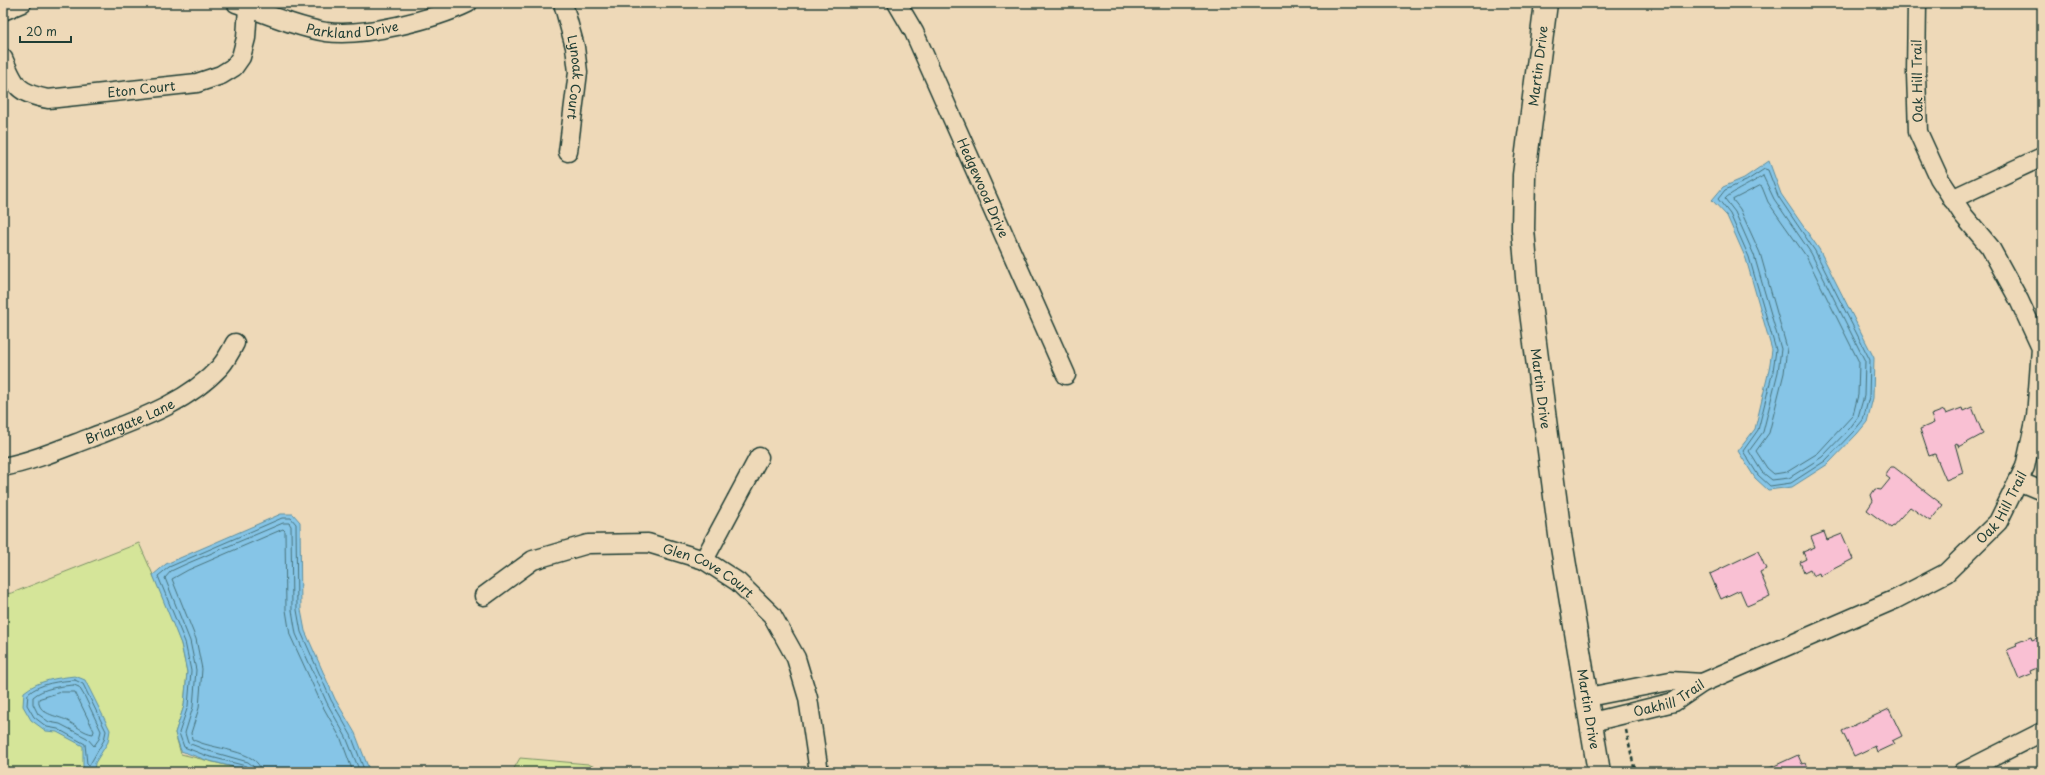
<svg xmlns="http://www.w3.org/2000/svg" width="2045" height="775" font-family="'Playpen Sans',sans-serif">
  <rect width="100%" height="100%" fill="#eed9b8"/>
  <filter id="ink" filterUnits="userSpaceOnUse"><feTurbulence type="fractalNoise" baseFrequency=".025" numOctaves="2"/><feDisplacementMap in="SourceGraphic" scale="8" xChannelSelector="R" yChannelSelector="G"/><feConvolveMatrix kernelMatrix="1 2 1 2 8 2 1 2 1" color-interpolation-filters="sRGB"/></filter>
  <g filter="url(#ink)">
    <path fill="#d5e599" stroke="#7a9166" d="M139,543L169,611L181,644L187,672L184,706L175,733L181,754L253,772H3V594L12,593Z
      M520,758L588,764L607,772H512Z"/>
    <path fill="#86c5e7" stroke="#5d8f9f" d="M1769,161L1781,194L1819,249L1874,358L1873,398L1867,422L1857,434L1828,464L1792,487L1768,490L1755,478L1738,451L1755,429L1769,370L1772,350L1746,259L1727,216L1712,200L1723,187L1744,178Z
      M281,514H293L300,522L301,610L305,631L335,699L355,733L370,772H253L206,760L181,751L175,733L184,706L187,672L181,644L153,575L166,564Z
      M75,676L85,680L110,730L108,742L95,763L94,772H86L83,766V746L57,732L46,731L31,720L23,706L24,692C39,680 57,678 75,676Z"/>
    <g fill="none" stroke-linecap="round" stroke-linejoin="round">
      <path stroke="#48737c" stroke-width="1" d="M1765,169L1768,170L1778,196L1815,251L1870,360L1869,397L1863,420L1854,431L1825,461L1791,483L1770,486L1758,475L1743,451L1758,430L1773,371L1776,350L1749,257L1730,214L1718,199L1725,190L1746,181Z
        M1763,176L1774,199L1811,253L1865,361L1864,396L1858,417L1850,428L1822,457L1789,478L1772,480L1762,472L1749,451L1763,432L1778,372L1781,349L1754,255L1735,212L1725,199C1728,194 1756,181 1763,176Z
        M1760,186L1762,187L1768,202L1806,256L1859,362L1858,395L1853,415L1818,453L1787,472L1774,474L1767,468L1756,451L1769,433L1784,373L1787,348L1760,253L1740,209L1733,200Z
        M75,680L83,684L106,731L104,740L89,766L87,764L85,744L58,729L47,727L34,717L27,705L28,694C40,683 60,681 75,680Z
        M74,685L79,687L85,697L101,731L99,739L94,746L87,738L60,724L49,722L38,714L33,704V697C43,688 61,686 74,685Z
        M61,692H75L94,731L93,734C84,733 75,725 66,720C58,716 36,714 39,699Z
        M249,772L246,766L207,756L184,747L179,733L188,706L191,671L185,642L158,576L169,567L282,518H291L296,524L297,610L301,632L331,700L351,735L365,772
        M254,772L253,766L248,762L209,751L188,743L185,733L193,707L196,670L190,641L165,578L171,571L186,564L283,523H289L291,526L292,610L296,634L327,703L346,737L360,772
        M261,772C260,749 210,750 192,739L191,733L199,708L202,669L196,639L172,579L188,570L283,529L285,531L286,610L290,635L322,705L341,739L353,772"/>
    </g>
    <path fill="#f9c0d3" stroke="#1f3d34" d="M1972,407L1983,434L1959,447L1957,443L1955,444L1963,473L1946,480L1935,454L1929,456L1920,429L1934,423L1931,415L1944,410L1946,414L1962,408L1963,411Z
      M1890,467H1894L1943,505L1930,521L1910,507L1891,528L1867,510L1873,501L1871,495L1875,489L1881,490L1890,479L1886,476V472Z
      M1824,532L1827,540L1842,534L1853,559L1820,576L1819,573L1813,576L1810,570L1804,573L1800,562L1806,559L1803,552L1815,547L1811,537Z
      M1758,551L1766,569L1760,572L1770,596L1747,606L1740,590L1721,599L1710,574Z
      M2042,636V668L2038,670L2037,668L2030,671L2031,674L2019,679L2007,650L2017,646L2016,643L2031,637L2032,640Z
      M1889,709L1902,736L1892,741L1894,744L1877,752L1875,746L1854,756L1842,731Z
      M1798,755L1802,764L1806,763L1810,772H1761Z"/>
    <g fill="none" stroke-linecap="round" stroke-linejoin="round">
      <defs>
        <g id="street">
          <path id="s1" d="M236,3C264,13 296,27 326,32C364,37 433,20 468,3"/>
          <path id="s2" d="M563,3L575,47L578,72L568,152"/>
          <path id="s3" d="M897,3L914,32L1066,375"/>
          <path d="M3,11L22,3"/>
          <path id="s4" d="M3,58C15,86 17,93 48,99L197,83L221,75L234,67L241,57L246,38L248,7"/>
          <path d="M1952,199L2042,157"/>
          <path id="s5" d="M3,467C33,461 61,449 90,438C136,420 186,404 220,367C226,360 231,351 235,343"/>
          <path d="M2018,481L2042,491"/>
          <path d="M704,560L759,457"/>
          <path id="s6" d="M484,596L533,560L588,544L648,543L704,560L738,582L772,615L796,658L808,698L819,772"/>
          <path d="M1588,697L1670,681L1702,683"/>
          <path id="s7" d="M1592,722L1674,702L1702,683L1896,599L1946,573L1998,522L2025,467L2036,417L2041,348L2019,300L1990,247L1964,216L1939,178L1918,132L1916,74L1917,3"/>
          <path d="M1963,772L2042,732"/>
        </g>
        <g id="secondary">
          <path id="s8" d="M1546,3L1524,175L1523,229L1528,289L1560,535L1599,772"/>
        </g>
      </defs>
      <use href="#street" stroke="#1f3d34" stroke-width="21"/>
      <use href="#secondary" stroke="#1f3d34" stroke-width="25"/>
      <path stroke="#1f3d34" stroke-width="2.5" stroke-dasharray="4 3" stroke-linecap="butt" d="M1626,730L1635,772"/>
      <use href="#street" stroke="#eed9b8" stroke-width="18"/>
      <use href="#secondary" stroke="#eed9b8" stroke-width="22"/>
    </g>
  </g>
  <g text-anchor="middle" stroke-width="3" stroke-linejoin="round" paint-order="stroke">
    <g font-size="13" fill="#1f3d34" stroke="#eed9b8">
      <text dy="5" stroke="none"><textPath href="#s1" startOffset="121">Parkland Drive</textPath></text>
      <text transform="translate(1538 66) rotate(-83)" y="5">Martin Drive</text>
      <text dy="5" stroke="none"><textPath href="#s2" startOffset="76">Lynoak Court</textPath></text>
      <text transform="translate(1917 81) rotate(-91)" y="5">Oak Hill Trail</text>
      <text dy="5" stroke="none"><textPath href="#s4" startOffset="159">Eton Court</textPath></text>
      <text dy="5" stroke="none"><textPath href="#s3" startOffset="204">Hedgewood Drive</textPath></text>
      <text dy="5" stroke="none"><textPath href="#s8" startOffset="388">Martin Drive</textPath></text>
      <text dy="5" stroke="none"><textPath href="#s5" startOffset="135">Briargate Lane</textPath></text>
      <text dy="5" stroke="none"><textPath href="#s7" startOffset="473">Oak Hill Trail</textPath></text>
      <text dy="5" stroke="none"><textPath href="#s6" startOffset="245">Glen Cove Court</textPath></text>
      <text dy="5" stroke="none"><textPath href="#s7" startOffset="81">Oakhill Trail</textPath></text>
      <text dy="5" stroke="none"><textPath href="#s8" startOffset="712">Martin Drive</textPath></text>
    </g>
  </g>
  <rect width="2045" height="775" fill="none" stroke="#eed9b8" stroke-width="16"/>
  <rect x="8" y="8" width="2029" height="759" fill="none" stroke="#1f3d34" stroke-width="1.5" filter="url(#ink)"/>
  <path d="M20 36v6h51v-6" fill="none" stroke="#1f3d34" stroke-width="2"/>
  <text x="26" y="36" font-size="12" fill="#1f3d34" stroke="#eed9b8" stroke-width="3" paint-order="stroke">20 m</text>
</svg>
